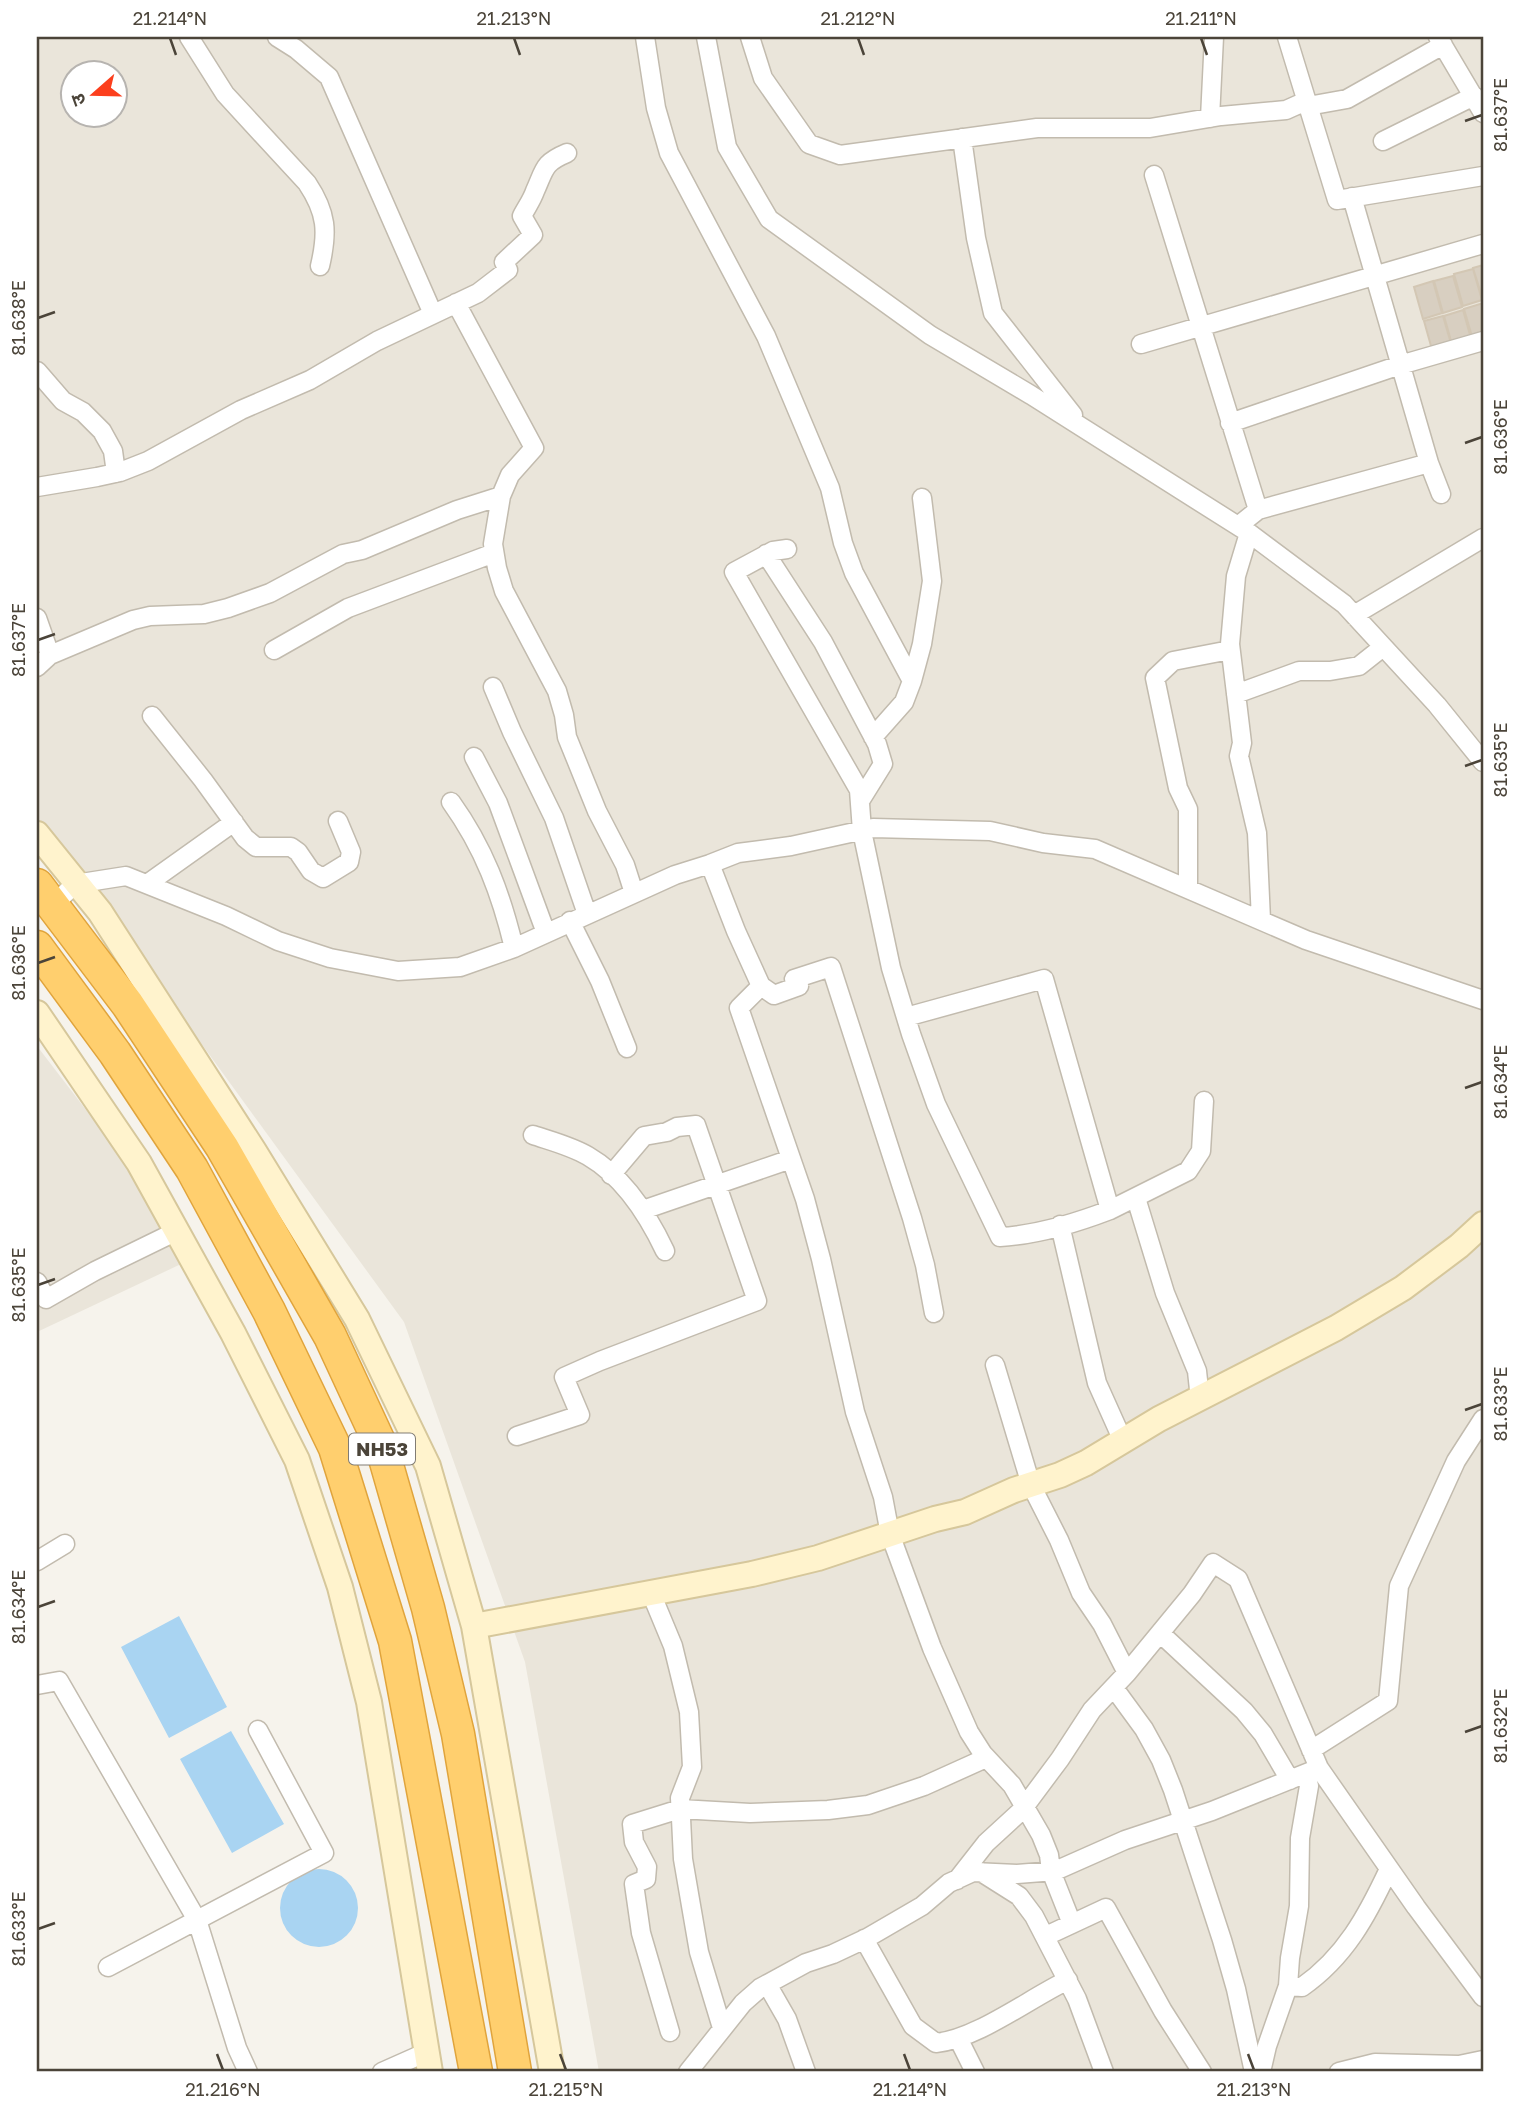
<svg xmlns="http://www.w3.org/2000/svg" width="1520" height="2109" font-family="'Golos Text','Noto Sans Devanagari',sans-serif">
  <rect width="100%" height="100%" fill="#f6f3ec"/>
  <path fill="#eae5da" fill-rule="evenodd" d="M37,37H1483V2072H599L525,1662L404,1322L37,818ZM74,74H116V116H74Z
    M37,1046L198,1256L37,1332Z"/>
  <path fill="#a9d4f2" d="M179,1616L227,1707L169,1738L121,1647Z
    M231,1731L284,1824L232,1853L180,1759Z
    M280 1908a39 39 0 1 1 78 0a39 39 0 1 1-78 0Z"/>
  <path fill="#d8cfc1" stroke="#d3c7b4" stroke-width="2" d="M1483,265V300L1473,268Z
    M1473,269L1482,300L1463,306L1454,274Z
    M1453,276L1462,307L1443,313L1434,281Z
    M1433,281L1442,313L1423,319L1414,287Z
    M1483,303V337L1473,340L1464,309Z
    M1463,310L1472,342L1453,348L1444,316Z
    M1443,316L1452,347L1433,353L1424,321Z"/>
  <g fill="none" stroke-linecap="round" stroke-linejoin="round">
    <defs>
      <path id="street" d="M189,37L225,94L307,183C327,213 328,232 320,266
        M277,37L296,49L329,77L433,314
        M645,37L656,108L669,153L766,336L830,488L843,543L854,573L912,681L904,702L873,737
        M706,37L727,147L769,219L930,335L1031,395L1249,533L1344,604L1437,705L1483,762
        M750,37L763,78L809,144L840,155L1037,128H1150L1221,116L1286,110L1306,101
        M1287,37L1337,200L1483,176
        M1438,37L1483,113
        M1308,106L1347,99L1443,45
        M1210,118L1214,37
        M962,138L976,238L993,313L1073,415
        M1383,141L1474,96
        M1154,175L1258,510
        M456,303L534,448L510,475L501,496L493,544L497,568L504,591L557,691L564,715L567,737L597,811L625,865L634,893
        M1141,344L1483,244
        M37,371L63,401L83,412L102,431L113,451L116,473
        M1230,423L1400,365L1483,341
        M1429,463L1441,494
        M37,487L97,477L120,472L148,461L241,410L310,380L377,341L478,293L508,270L504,262L533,235L522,216C526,208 532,200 535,191C545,169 543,163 567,153
        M1238,526L1258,510L1429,463L1352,197
        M1249,533L1236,576L1230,644L1242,743L1239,756L1257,833L1261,920
        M787,549L773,551L734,572L859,790L862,831L891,968L911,1034L936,1104L1000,1237C1037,1235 1076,1223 1110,1210
        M766,554L823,642L877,744L883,764L860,801
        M1354,615L1483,538
        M37,618L50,655
        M274,650L348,608L494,553
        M37,667L50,655L133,620L150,616L204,614L228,608L270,593L343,554L362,550L457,510L501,496
        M912,681L922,644L932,581L922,498
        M493,687L512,732L554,818L587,914
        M1236,694L1299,671H1330L1359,666L1383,647
        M152,716L203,780L245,838L256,847H291L298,852L311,871L323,878L349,862L351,852L338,821
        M474,757L498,803L546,933
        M451,802C484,848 501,894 514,948
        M710,864L736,931L761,986L739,1008L805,1199L821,1259L855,1412L883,1497L890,1534L932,1648L969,1732L983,1754L1012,1785L1041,1835L1049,1855L1051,1871L1072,1924
        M147,884L234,822
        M1188,888V809L1178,788L1155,678L1173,661L1230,650
        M52,906L75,884L126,876L226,916L278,941L330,958L398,971L460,967L514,948L675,875L710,864L738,853L791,846L873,828L990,831L1043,843L1095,849L1306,940L1483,1000
        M570,921L600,981L627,1048
        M761,986L774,995L799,986L794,979L831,967L912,1218L925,1265L934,1313
        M906,1017L1044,979L1110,1210L1188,1171L1201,1151L1204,1101
        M533,1135C551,1141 571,1146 588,1156C624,1177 648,1215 665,1251
        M1136,1198L1165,1293L1197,1371L1200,1399
        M643,1210L791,1159
        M1060,1225L1097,1383L1123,1441
        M37,1282L46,1299L95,1271L177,1231
        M995,1365L1031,1485L1059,1540L1081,1593L1102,1624L1127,1673
        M517,1436L580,1415L564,1377L600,1361L757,1301L696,1125L677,1127L667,1132L644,1136L611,1175
        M37,1561L65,1544
        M651,1593L673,1646L689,1712L692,1767L680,1798L683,1859L699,1952L722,2028
        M1160,1633L1244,1711L1263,1734L1290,1780
        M37,1685L59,1681L197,1920L237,2048L248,2072
        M1114,1688L1144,1729L1161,1760L1173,1790L1222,1940L1236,1989L1254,2072
        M1311,1750L1388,1701L1399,1586L1456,1461L1483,1419
        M981,1872L1019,1896L1034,1916L1077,1999L1104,2072
        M957,1880L986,1843L1022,1810L1060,1759L1092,1710L1127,1673L1192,1594L1213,1563L1238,1579L1319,1768L1416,1907L1483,1997
        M1046,1936L1106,1908L1163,2011L1202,2072
        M864,1939L913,2026L936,2043C977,2039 1030,1998 1068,1980
        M108,1967L324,1853L258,1730
        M767,1984L787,2019L806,2072
        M1288,1986L1302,1987C1345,1957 1367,1916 1389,1869
        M670,2032L641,1933L634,1884L646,1879L647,1867L634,1842L632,1824L680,1809L750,1813L828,1810L868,1805L924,1786L986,1758
        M958,2038L975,2072
        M382,2072L427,2052
        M688,2072L743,2003L760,1988L806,1963L833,1954L867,1938L922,1906L949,1883L973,1872L1017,1874L1055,1871L1125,1840L1212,1811L1319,1768
        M1261,2072L1267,2046L1288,1986L1290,1958L1299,1906L1300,1838L1309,1786L1306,1774
        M1339,2072L1375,2063L1459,2065L1483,2060"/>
      <path id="secondary" d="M37,834L100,912L254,1151L357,1319L428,1466L474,1626L552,2072
        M37,1013L139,1163L233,1333L297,1460L340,1587L369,1702L430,2072
        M474,1626L752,1574L818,1558L935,1519L965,1512L1014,1490L1060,1475L1086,1463L1159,1419L1336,1328L1403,1288L1459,1246L1483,1224"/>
      <path id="highway" d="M37,885L128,1005L222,1147L330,1336L382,1448L428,1608L458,1734L515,2072
        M37,947L115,1053L192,1169L269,1311L335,1448L395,1641L476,2072"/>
    </defs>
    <use href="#street" stroke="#c2bbae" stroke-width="21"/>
    <use href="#secondary" stroke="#d6c79b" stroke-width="28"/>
    <use href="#highway" stroke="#e0a43c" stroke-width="35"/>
    <use href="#street" stroke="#fff" stroke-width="18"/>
    <use href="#secondary" stroke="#fff3cd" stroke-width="24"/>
    <use href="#highway" stroke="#ffcf6e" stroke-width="32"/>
  </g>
  <path fill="none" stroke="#4b4439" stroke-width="2.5" d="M170,38L176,55M514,38L520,55M858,38L864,55M1201,38L1207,55M1465,121L1482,115M38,318L55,312M1465,443L1482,437M38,640L55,634M1465,766L1482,760M38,963L55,957M1465,1088L1482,1082M38,1285L55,1279M1465,1410L1482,1404M38,1607L55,1601M1465,1732L1482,1726M38,1929L55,1923M217,2054L223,2070M560,2054L566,2070M904,2054L910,2070M1248,2054L1254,2070"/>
  <g text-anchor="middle" stroke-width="7" stroke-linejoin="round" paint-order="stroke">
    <rect fill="#fff" stroke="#817c74" stroke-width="2" x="349" y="1433.5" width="66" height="31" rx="5"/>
    <g font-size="19" font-weight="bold" fill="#4b4439">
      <text x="382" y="1456">NH53</text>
    </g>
  </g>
  <rect width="1520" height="2109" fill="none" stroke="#ffffff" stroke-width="77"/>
  <g transform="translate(94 94) rotate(250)"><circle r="33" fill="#ffffff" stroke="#b7b4b0" stroke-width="2"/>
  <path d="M0-5L12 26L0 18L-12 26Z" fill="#fc3f1d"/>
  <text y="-10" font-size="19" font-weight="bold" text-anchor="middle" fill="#4b4439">उ</text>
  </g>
  <rect x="38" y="38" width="1444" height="2032" fill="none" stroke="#4b4439" stroke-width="2.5"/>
  <g font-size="18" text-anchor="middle" fill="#4b4439">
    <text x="170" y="25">21.214°N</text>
    <text x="514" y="25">21.213°N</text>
    <text x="858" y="25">21.212°N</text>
    <text x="1201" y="25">21.211°N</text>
    <text transform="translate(1501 115) rotate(-90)" y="6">81.637°E</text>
    <text transform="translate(19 318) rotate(-90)" y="6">81.638°E</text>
    <text transform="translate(1501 437) rotate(-90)" y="6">81.636°E</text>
    <text transform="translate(19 640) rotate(-90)" y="6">81.637°E</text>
    <text transform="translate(1501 760) rotate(-90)" y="6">81.635°E</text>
    <text transform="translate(19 963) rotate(-90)" y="6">81.636°E</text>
    <text transform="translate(1501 1082) rotate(-90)" y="6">81.634°E</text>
    <text transform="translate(19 1285) rotate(-90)" y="6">81.635°E</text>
    <text transform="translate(1501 1404) rotate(-90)" y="6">81.633°E</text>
    <text transform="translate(19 1607) rotate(-90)" y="6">81.634°E</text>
    <text transform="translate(1501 1726) rotate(-90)" y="6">81.632°E</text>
    <text transform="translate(19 1929) rotate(-90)" y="6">81.633°E</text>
    <text x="223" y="2096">21.216°N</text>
    <text x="566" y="2096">21.215°N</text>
    <text x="910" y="2096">21.214°N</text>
    <text x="1254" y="2096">21.213°N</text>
  </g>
</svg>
